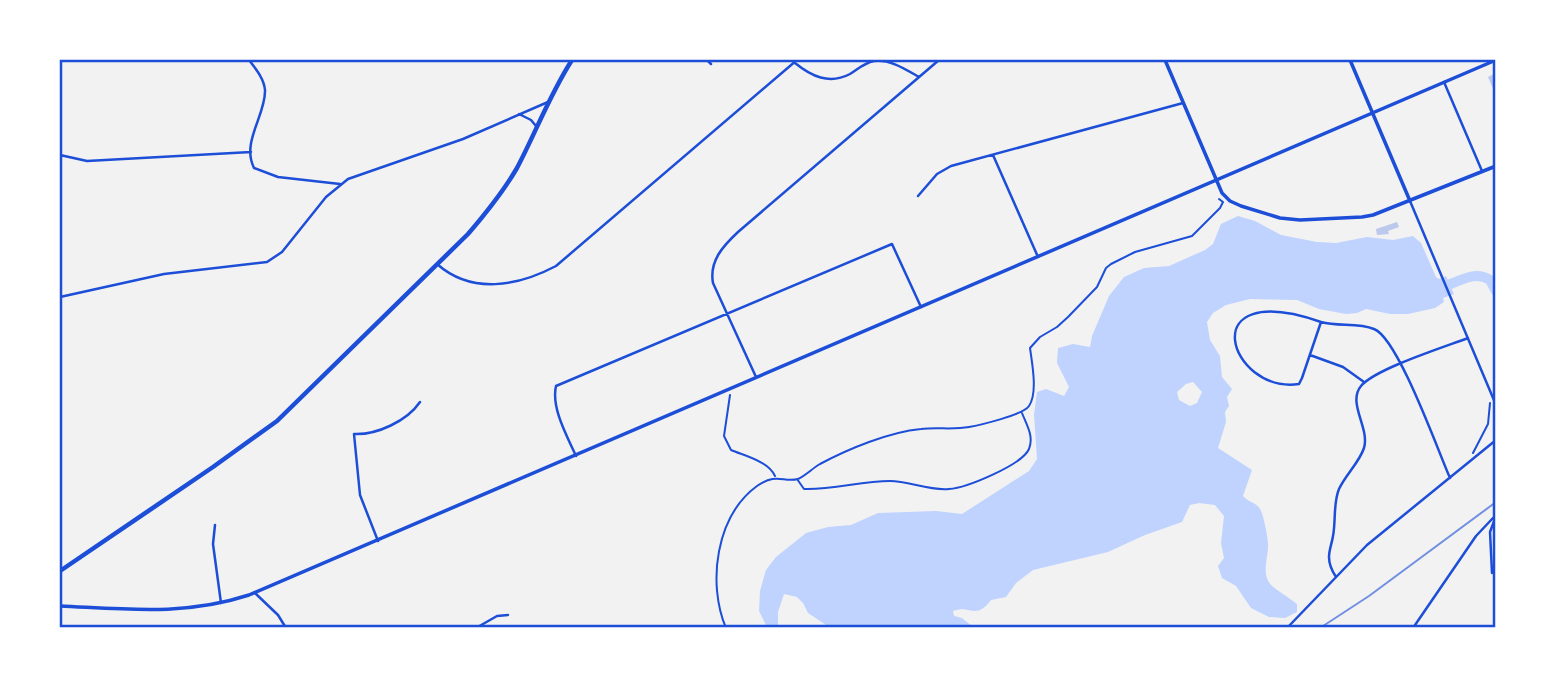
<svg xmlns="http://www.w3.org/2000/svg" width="1555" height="687" font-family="'DejaVu Sans',sans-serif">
  <rect width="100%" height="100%" fill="#f2f2f2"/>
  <path fill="#bfd3fe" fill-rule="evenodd" d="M1238,216L1255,221L1281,235L1317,242L1336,243L1367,237L1393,240L1413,236L1421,243L1436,277L1439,279L1446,276L1454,294L1443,298L1444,302L1435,308L1408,314H1390L1366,309L1357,313L1346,314L1319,309L1297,300L1250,299L1226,305L1213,313L1207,322L1210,340L1220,356L1222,377L1232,389L1227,397L1229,406L1225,412L1226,422L1218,448L1252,470L1243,496C1248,502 1257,503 1260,509C1263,512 1269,542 1268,547C1268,558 1261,574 1271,585C1275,589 1291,599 1297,604V612L1285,618L1269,617L1251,608L1236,586L1222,578L1218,566L1224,558L1221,543L1224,516L1215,505L1199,503L1190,505L1182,522L1145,535L1108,552L1033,570L1016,583L1006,597L991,600C975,621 971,604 953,611L954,616L962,618L973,627L849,628L826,625L808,613L803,603L797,597L784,594L778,612V626L767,627L759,611L760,591L766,570L776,557L806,533L828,527L851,525L878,513L936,511L962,514L1029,471L1037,459L1034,415L1037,392L1046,389L1064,396L1069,387L1057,363L1058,348L1073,344L1090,347L1092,336L1109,296L1124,277L1144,268L1169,266L1205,250L1213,244L1221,224ZM1193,382L1202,392L1197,403L1190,406L1179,400L1177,392L1186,384Z"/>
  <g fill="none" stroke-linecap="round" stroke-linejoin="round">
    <path stroke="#bfd3fe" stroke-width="10" d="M1438,289C1455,284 1473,269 1490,280L1496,291"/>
  </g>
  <path fill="#bdc9ec" d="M1496,73V88L1493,89L1488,77Z
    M1397,222L1399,227L1388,231L1389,234L1377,235L1376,229Z"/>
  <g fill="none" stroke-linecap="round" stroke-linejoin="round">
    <path stroke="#1d4ed8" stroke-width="2" d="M730,395L724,436L731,450C745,456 768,461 775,476
      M1473,453L1488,424L1490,403
      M797,479L804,489C833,490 861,481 890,481C909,481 929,491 949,489C966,488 1022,465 1029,449C1034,436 1027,426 1022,413
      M726,628C707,583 716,516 757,486C777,472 783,483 798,479C805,476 813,468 820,464C848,449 889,432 921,429C937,427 953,430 969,427C980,425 1023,415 1029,406C1038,393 1032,363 1030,348L1040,337L1057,327L1068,317L1097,287L1106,268L1111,264L1135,252L1192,236L1220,208L1223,202L1219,199"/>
    <path stroke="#1d4ed8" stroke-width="2.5" d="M249,60C255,68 264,78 265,90C266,115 241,142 254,168L278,177L340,184
      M707,60L711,64
      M795,63C811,76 829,85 850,74C858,69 864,63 874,61C890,59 905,69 919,77
      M1444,82L1482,171
      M519,114L531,120L536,126
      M60,155L87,161L251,152
      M993,155L1038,257
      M918,196L937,174L951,166L1183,103
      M1410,201L1496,405
      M437,264C472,295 518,286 556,266L797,60
      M60,297L164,274L267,262L282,252L326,197L348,179L463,139L548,102
      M1321,322C1191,277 1229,394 1299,384L1302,378L1321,322C1338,327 1358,322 1374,329C1398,338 1438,451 1450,478
      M1310,355L1343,367L1364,382
      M756,377L713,283C709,261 723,246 738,232L939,60
      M576,456C567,436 551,408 556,386L892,244L921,307
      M215,525L213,544L221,603
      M378,541L360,495L354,434C377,435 407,421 420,402
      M1492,573L1490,532L1496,516
      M1336,577C1332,571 1329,565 1329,557C1329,550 1332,543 1333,536C1336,521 1333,503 1339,489C1346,474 1359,463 1364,448C1370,428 1347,403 1361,386C1375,369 1444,347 1468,338
      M256,594L278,615L286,628
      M476,628L497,616L508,615
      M1287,628L1367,545L1496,440
      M1413,628L1476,536L1493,518"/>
    <path stroke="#1d4ed8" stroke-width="3.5" d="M1165,60L1222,193L1230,201L1241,206L1280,218L1300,220L1362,217L1373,215L1496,166
      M1350,60L1410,201
      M60,606C126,609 185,616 249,595L1496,60"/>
    <path stroke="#1d4ed8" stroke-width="4.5" d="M60,571L213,467L277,421L468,234C486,213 503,192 517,168C536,132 550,94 572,60"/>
    <path stroke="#7290e2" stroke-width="2" d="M1320,628L1369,596L1496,502"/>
  </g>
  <rect width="1555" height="687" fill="none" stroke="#ffffff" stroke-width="122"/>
  <rect x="61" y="61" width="1433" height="565" fill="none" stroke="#1d4ed8" stroke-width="2.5"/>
</svg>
